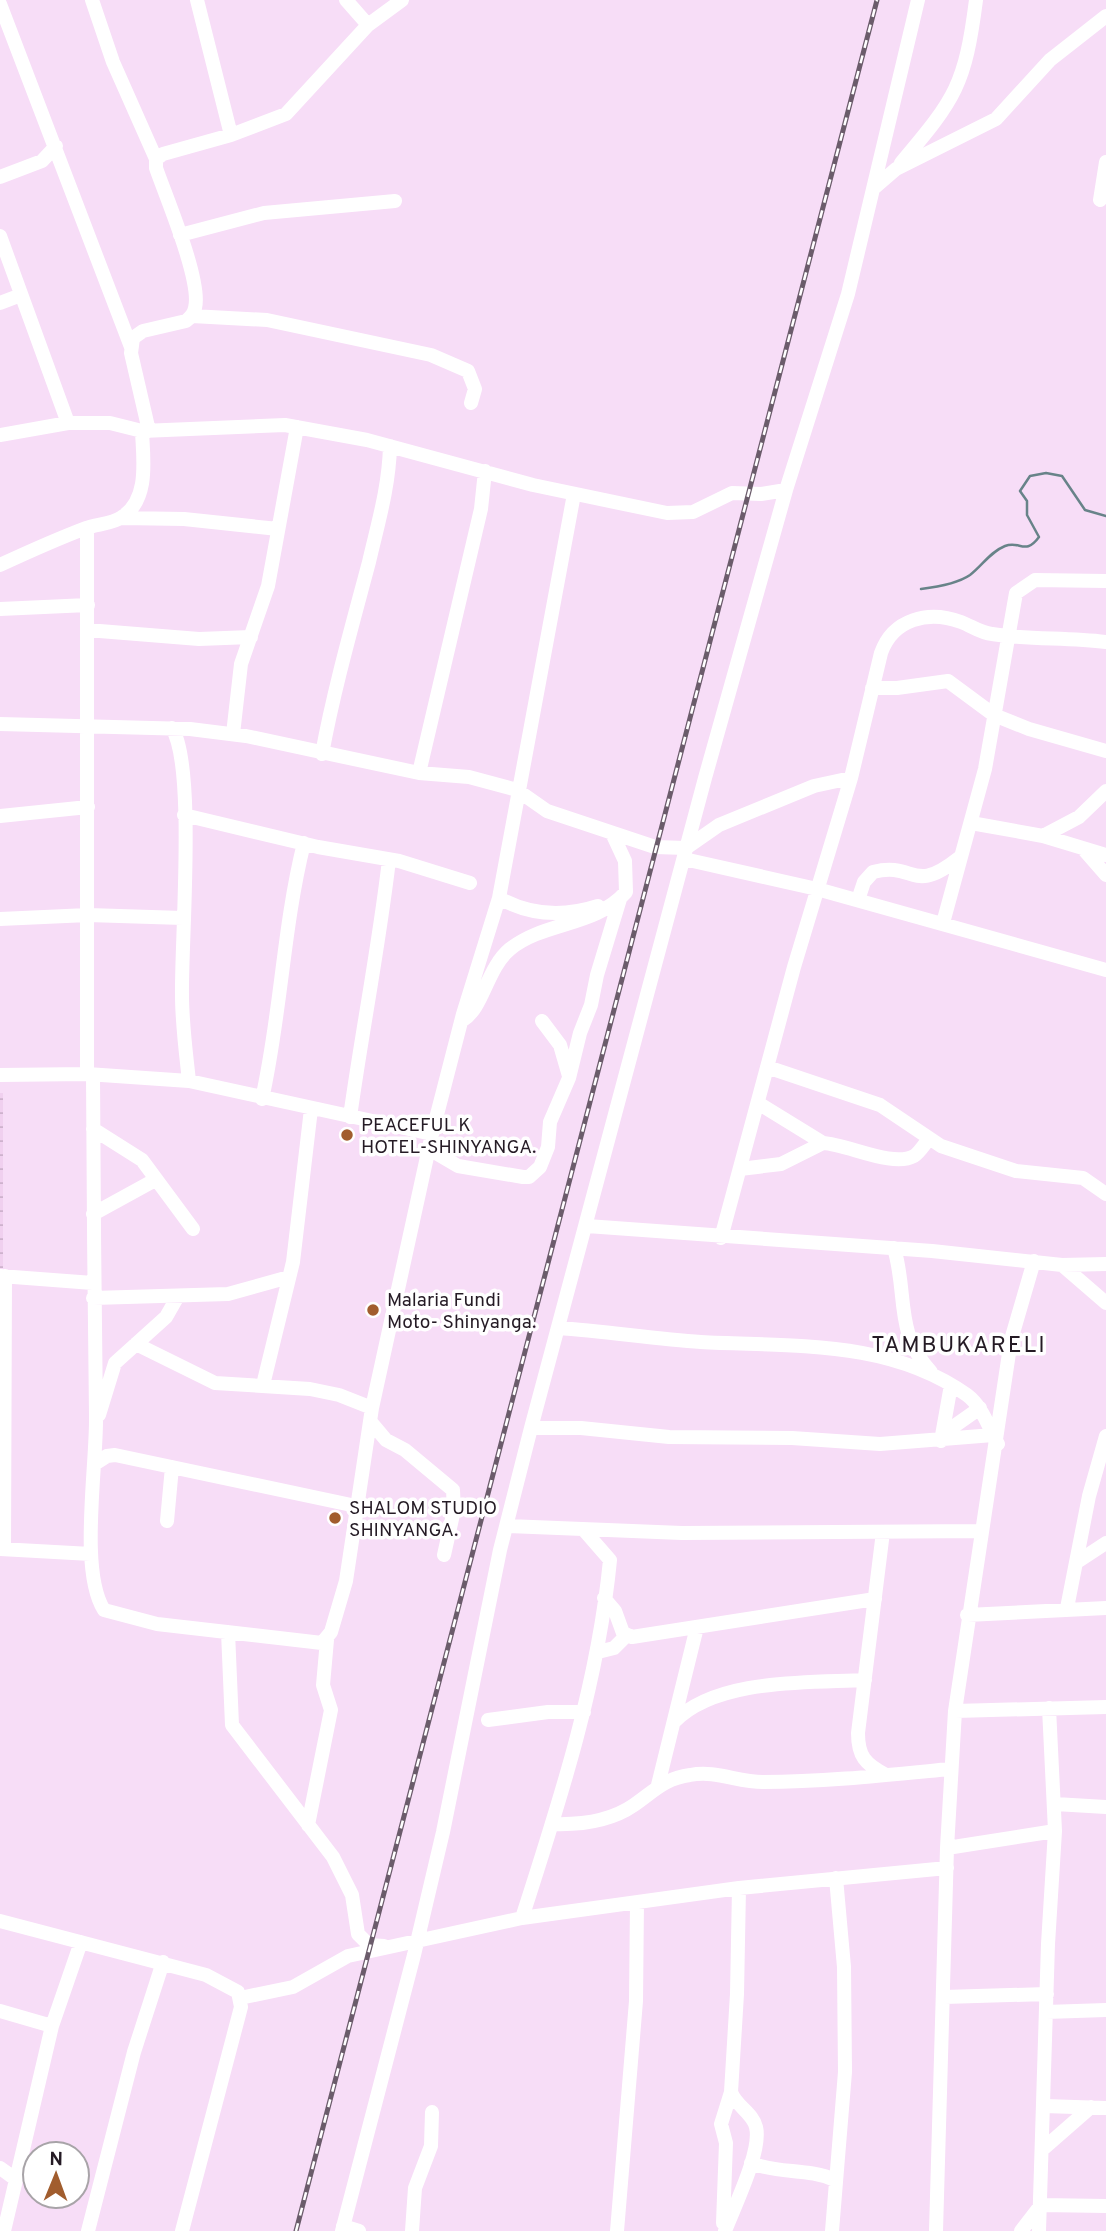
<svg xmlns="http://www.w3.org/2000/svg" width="1106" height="2231" font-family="Overpass,sans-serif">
  <defs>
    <pattern id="industrial-grid" width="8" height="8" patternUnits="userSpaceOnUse" patternTransform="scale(1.75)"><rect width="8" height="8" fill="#f0d0ef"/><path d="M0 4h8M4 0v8" fill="none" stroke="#ceb2cd"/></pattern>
  </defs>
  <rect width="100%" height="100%" fill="#f7ddf7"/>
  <path fill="url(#industrial-grid)" d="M0,1093H3V1268H0Z"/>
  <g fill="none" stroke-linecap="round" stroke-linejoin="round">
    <path stroke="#688389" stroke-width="2.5" d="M921,589C937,587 957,584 970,575C982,566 990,552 1005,546C1020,540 1025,556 1039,537L1027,515V501L1020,491L1030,476L1046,473L1062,476L1085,510L1106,516"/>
    <path stroke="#fff" stroke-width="14" d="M92,0L113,62L156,159
      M197,0L231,135
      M346,0L368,25
      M0,4L131,347
      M901,163C956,98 965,85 976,0
      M0,177L42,161L56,146
      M874,188L896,169L996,119L1050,60L1106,16
      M1100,200L1106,162
      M180,235L264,213L395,201
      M0,236L68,423
      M0,303L21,295
      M192,316L267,320L431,355L468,371L475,389L471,403
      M149,431L131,353L133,338L143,331L186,321C190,318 194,314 195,308C202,281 166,197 156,168V159L163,154L231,135L286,114L368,25L402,0
      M0,435L68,423H110L142,431L285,425L367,440L533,485L667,513L693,512L732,493L761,494L786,490
      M122,518L184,519L278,529
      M87,528V1074
      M0,565C28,552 57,539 86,528C96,524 113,524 122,517C150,499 143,458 142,431
      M0,609L88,605
      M87,630L199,639L251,637
      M872,688H897L948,681L994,715L1029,729L1106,751
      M0,724L190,729L246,736L419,773L469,777L517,790L547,811L655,847L686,848L719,825L814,786L851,778
      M172,728C196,766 181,942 182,995C182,1024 186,1053 189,1081
      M233,734L241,664L268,586L297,427
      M322,754C334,689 352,626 369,562C378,523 389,487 390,446
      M419,773L481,509L485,471
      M184,815L318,847L399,861L470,883
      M0,816L88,807
      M971,823L1043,836L1106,855
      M1043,836L1079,817L1106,791
      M1085,851L1106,875
      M684,859L817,889L1106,970
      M499,898C531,916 564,917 598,906
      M858,900L864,882L873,872C916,861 911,896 959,858
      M0,919L88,915L183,918
      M943,923L985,769L1016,593L1035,580L1106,581
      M463,1020C483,1008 487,968 510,949C545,921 595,927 626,892L625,861L612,833
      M542,1021L560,1045L569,1076
      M767,1067L880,1105L941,1146L1016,1171L1083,1178L1106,1194
      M0,1075L87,1074L189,1081L432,1134
      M93,1075C93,1189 95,1302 96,1416C97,1465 79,1571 104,1610L157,1624L322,1643L331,1632L346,1581L372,1408L432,1134L463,1014L499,898L574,494
      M262,1099C281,1015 283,927 304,843
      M758,1103L823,1143
      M350,1117C362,1031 379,946 389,860
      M93,1129L142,1160L193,1229
      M429,1149L458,1166L523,1177H529L540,1167L548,1147L550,1122L569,1078L580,1033L591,1005L597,975L620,899
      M740,1169L781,1164L823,1143C847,1144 893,1168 914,1156C919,1153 924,1145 928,1140
      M93,1214L155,1180
      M587,1226L932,1251L1062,1265L1106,1264
      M721,1238L794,967L851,778L881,653C893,619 928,610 961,622C972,626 980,633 992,634C1029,640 1068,637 1106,642
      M894,1248C908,1295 894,1332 931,1372
      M1062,1265L1106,1303
      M0,1276L93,1283
      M93,1298L228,1294L289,1277
      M558,1328C606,1331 653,1339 701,1342C792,1347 889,1339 967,1395C983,1407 988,1427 998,1444
      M136,1344L215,1383L310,1389L339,1395L372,1408
      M263,1385L293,1262L311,1109
      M99,1415L115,1363L166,1317L178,1296
      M370,1421L386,1440L405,1450L453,1490L454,1510L444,1555
      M531,1428H581L669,1437L792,1438L880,1444L993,1435
      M943,1434L980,1408
      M941,1441L951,1385
      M96,1463L107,1456L115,1455L356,1506
      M167,1521L172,1467
      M506,1526L682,1533L982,1531
      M883,1532L858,1733C858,1756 865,1764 886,1775
      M4,1548L5,1276
      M0,1549L91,1554
      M1077,1562L1106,1543
      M604,1598L615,1611L623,1633L632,1637L875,1599
      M1067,1608L1089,1496L1106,1436
      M967,1615L1106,1608
      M228,1632L232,1725L333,1857L352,1895L358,1934L369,1945L384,1946
      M598,1652L614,1648L626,1636
      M955,1711L1106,1707
      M488,1720L548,1712H584
      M674,1722C716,1678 809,1683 865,1680
      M658,1785L697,1627
      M1055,1804L1106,1807
      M552,1824C580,1825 611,1821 634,1805C653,1792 665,1778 690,1775C716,1770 737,1782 763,1782C825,1782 888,1775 950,1769
      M308,1825L331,1710L323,1685L327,1640
      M947,1848L1055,1831
      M522,1918C560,1800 598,1684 610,1560L583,1529
      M0,1921L206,1975L238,1992L241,2007L182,2231
      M944,1997L1047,1994
      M240,1998L293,1987L348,1956L522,1918L739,1888L947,1868
      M0,2011L52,2026
      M1046,2012L1106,2010
      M1044,2106L1106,2108
      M1043,2149L1091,2107
      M751,2163C779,2174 808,2168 835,2180
      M0,2168L14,2178
      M723,2223L726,2143L721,2124L731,2092
      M343,2226L359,2231
      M4,2231L52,2026L81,1942
      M88,2231L134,2052L163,1962
      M342,2231L414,1955L443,1832L500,1550L531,1428L705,778L786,490L848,294L918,0
      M412,2231L415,2188L431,2146L432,2112
      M617,2231L636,2001L637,1902
      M725,2231C734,2207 762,2151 756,2127C753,2113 736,2106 731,2092L737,1994L739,1888
      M832,2231L845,2072L844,1967L836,1878
      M936,2231L947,1848L955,1711L1011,1340L1034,1261
      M1021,2231L1041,2205L1106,2206
      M1039,2231L1048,1944L1055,1831L1049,1708"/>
    <defs>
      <path id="rail" d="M296,2231L877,0"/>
    </defs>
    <use href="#rail" stroke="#6b5c6b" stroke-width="5"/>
    <use href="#rail" stroke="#fff" stroke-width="2.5" stroke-dasharray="8" stroke-linecap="butt"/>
  </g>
  <g fill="#a15d2e" stroke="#fff" stroke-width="2.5">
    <circle cx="347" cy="1135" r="7"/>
    <circle cx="373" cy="1310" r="7"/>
    <circle cx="335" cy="1518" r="7"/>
  </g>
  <g text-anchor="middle" stroke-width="7" stroke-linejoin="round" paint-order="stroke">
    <g font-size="19" fill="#251b25" stroke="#fff" text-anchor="start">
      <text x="361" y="1131">PEACEFUL K<tspan x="361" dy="22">HOTEL-SHINYANGA.</tspan></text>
      <text x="387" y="1306">Malaria Fundi<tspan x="387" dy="22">Moto- Shinyanga.</tspan></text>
      <text x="349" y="1514">SHALOM STUDIO<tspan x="349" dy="22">SHINYANGA.</tspan></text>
    </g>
    <g font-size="23" letter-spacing="2" fill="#251b25" stroke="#fff">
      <text x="959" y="1352">TAMBUKARELI</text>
    </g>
  </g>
  <g transform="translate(56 2175) rotate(1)"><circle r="33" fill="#ffffff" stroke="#a8a4a8" stroke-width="2"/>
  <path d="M0-5L12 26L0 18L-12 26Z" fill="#a15d2e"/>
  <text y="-10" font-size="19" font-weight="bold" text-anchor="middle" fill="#251b25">N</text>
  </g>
</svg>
